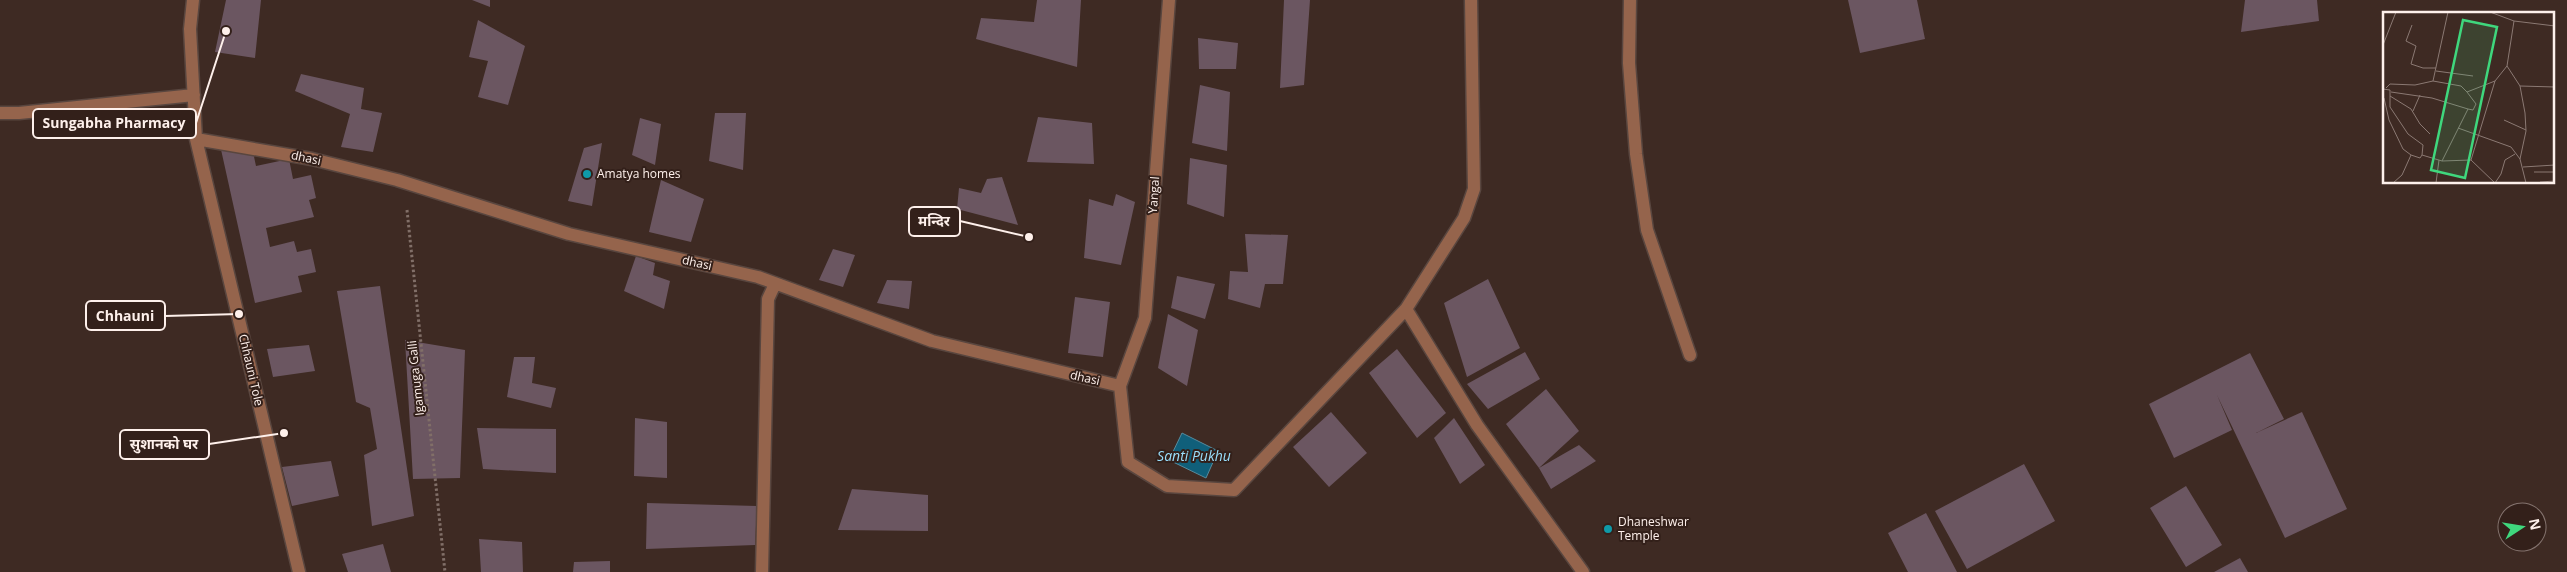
<svg xmlns="http://www.w3.org/2000/svg" width="2567" height="572" font-family="'Open Sans','Noto Sans Devanagari',sans-serif">
  <rect width="100%" height="100%" fill="#3e2a23"/>
  <path fill="#105f7a" stroke="#578a9c" d="M1182,433L1218,451L1206,478L1169,460Z"/>
  <path fill="#6b5661" d="M226,0H261L255,58L215,52Z
    M472,0H490V7Z
    M1037,0H1081L1077,67L976,39L981,18L1034,22Z
    M1284,0H1310L1304,85L1280,88Z
    M1848,0H1917L1925,39L1860,53Z
    M2245,0H2317L2319,21L2241,32Z
    M478,20L525,46L508,105L478,97L488,61L469,57Z
    M1198,38L1238,43L1236,69H1199Z
    M301,74L364,88L361,109L382,113L373,152L341,147L350,114L295,91Z
    M1200,85L1230,92L1227,151L1192,143Z
    M715,113H746L743,170L709,161Z
    M1038,117L1092,123L1094,164L1027,162Z
    M640,118L661,124L655,165L632,155Z
    M602,143L592,206L568,201L584,148Z
    M220,145L253,152L256,166L289,159L293,179L311,175L316,198L309,200L314,217L266,228L270,247L294,241L297,252L311,249L316,272L298,276L302,292L255,303Z
    M1190,158L1227,165L1224,217L1187,204Z
    M1002,177L1018,225L957,209L959,188L981,193L987,179Z
    M661,180L704,199L691,242L649,232Z
    M1116,194L1135,202L1121,265L1084,258L1089,199L1113,206Z
    M1245,234L1288,235L1283,284H1265L1260,308L1228,299L1230,271L1248,272Z
    M833,249L855,255L843,287L819,280Z
    M636,256L655,263L653,275L670,281L664,309L624,291Z
    M1177,276L1215,284L1205,319L1171,308Z
    M1488,279L1520,348L1467,377L1444,303Z
    M887,280L912,281L909,309L877,303Z
    M380,286L414,516L372,526L364,455L377,449L370,408L356,402L337,291Z
    M1075,297L1110,302L1103,357L1068,353Z
    M1168,314L1198,330L1187,386L1158,368Z
    M405,340L465,350L460,478L413,479Z
    M309,345L315,371L273,377L267,349Z
    M1397,349L1446,413L1417,438L1369,373Z
    M1525,352L1540,379L1488,409L1467,384Z
    M2250,353L2284,419L2256,433L2302,412L2347,509L2285,538L2217,395L2232,430L2174,458L2149,404Z
    M514,357H535L532,383L556,388L551,408L507,397Z
    M1546,389L1579,431L1539,468L1579,445L1596,461L1551,489L1539,468L1506,424Z
    M1331,412L1367,453L1329,487L1293,447Z
    M635,418L667,422V478L634,476Z
    M1454,418L1485,465L1460,484L1434,438Z
    M477,428L556,429V473L483,469Z
    M331,461L339,496L292,506L282,467Z
    M2024,464L2055,521L1967,569L1935,511Z
    M2186,486L2222,545L2186,567L2150,508Z
    M852,489L928,495V531L838,530Z
    M647,503L757,506L755,545L646,549Z
    M1926,513L1957,572H1908L1888,533Z
    M479,539L522,542L523,572H481Z
    M383,544L391,572H348L342,554Z
    M2240,558L2248,572H2214Z
    M610,561V572H573L574,562Z"/>
  <g fill="none" stroke-linecap="round" stroke-linejoin="round">
    <defs>
      <path id="minor" d="M193,0L190,29L196,139L299,572
        M1169,0L1145,318L1120,386L1128,462L1167,486L1234,490L1406,309L1477,425L1583,572
        M1630,0L1629,63L1636,154L1647,230L1690,355
        M0,113H19L194,95
        M196,139L312,159L397,180L569,234L758,277L932,341L1120,386
        M1406,309L1464,218L1474,189L1471,0
        M762,572L768,299L775,284"/>
    </defs>
    <use href="#minor" stroke="#59463f" stroke-width="15"/>
    <path stroke="#816f68" stroke-width="3" stroke-dasharray="2.5 2.5" stroke-linecap="butt" d="M407,210L445,572"/>
    <use href="#minor" stroke="#95644c" stroke-width="12"/>
  </g>
  <g fill="#0f9aa8" stroke="#33201a" stroke-width="2">
    <circle cx="587" cy="174" r="5"/>
    <circle cx="1608" cy="529" r="5"/>
  </g>
  <g text-anchor="middle" stroke-width="4" stroke-linejoin="round" paint-order="stroke">
    <g font-size="12" fill="#fef0eb" stroke="#33201a">
      <text transform="translate(306 158) rotate(12)" y="4">dhasi</text>
      <text transform="translate(1154 195) rotate(-86)" y="4">Yangal</text>
      <text transform="translate(697 263) rotate(13)" y="4">dhasi</text>
      <text transform="translate(251 370) rotate(77)" y="4">Chhauni Tole</text>
      <text transform="translate(416 378) rotate(-96)" y="4">Igamuga Galli</text>
      <text transform="translate(1085 378) rotate(13)" y="4">dhasi</text>
    </g>
    <g font-size="12" fill="#fef0eb" stroke="#33201a" text-anchor="start">
      <text x="597" y="178">Amatya homes</text>
      <text x="1618" y="526">Dhaneshwar<tspan x="1618" dy="14">Temple</tspan></text>
    </g>
    <g font-size="14" font-style="italic" fill="#9adffc" stroke="#33201a">
      <text x="1194" y="461">Santi Pukhu</text>
    </g>
  </g>
  <g transform="translate(2383 12)">
    <rect width="171" height="171" fill="#3e2a23"/>
    <path fill="none" stroke="#8b7973" stroke-width="1" d="M107,0L131,9L172,14M131,9L124,54L137,74L142,101L143,119L137,147L143,171M29,13L23,29L33,34L28,52L40,56H53M0,33L13,0M53,59L90,64M50,69L65,0M137,74L172,75M3,76L7,72L32,73L50,69L78,74L84,80M0,77L7,78V95L25,122L40,133L39,143M8,80L49,86L85,97M7,84L28,97L37,112L47,122M1,86L6,108L20,137L28,143M85,97L90,98L93,92L84,80L112,69L124,54M30,99L37,83M121,108L143,118M75,116L128,135L137,147M39,143L59,149L88,148M88,148L112,69M88,148L112,171M59,149L85,97M140,155L172,153M151,160H172M157,170L172,169M10,171L19,163L28,143L37,146L39,143M53,171L56,148M112,171L118,162L122,148L132,142"/>
    <path fill="#3fd77d" fill-opacity="0.15" stroke="#3fd77d" stroke-width="2.5" d="M80,8L114,15L82,166L48,158Z"/>
    <rect width="171" height="171" fill="none" stroke="#fef0eb" stroke-width="2.5"/>
  </g>
  <path fill="none" stroke="#fef0eb" stroke-width="2" d="M226 31L196 123M1029 237L960 221M239 314L165 316M284 433L209 444"/>
  <g fill="#fef0eb" stroke="#33201a" stroke-width="2">
    <circle cx="226" cy="31" r="5"/>
    <circle cx="1029" cy="237" r="5"/>
    <circle cx="239" cy="314" r="5"/>
    <circle cx="284" cy="433" r="5"/>
  </g>
  <g fill="#33201a" stroke="#fef0eb" stroke-width="2">
    <rect x="33" y="109" width="163" height="29" rx="5"/>
    <rect x="909" y="207" width="51" height="29" rx="5"/>
    <rect x="86" y="301" width="79" height="29" rx="5"/>
    <rect x="120" y="430" width="89" height="29" rx="5"/>
  </g>
  <g font-size="14" text-anchor="middle" font-weight="bold" fill="#fef0eb">
    <text x="114" y="128">Sungabha Pharmacy</text>
    <text x="934" y="226">मन्दिर</text>
    <text x="125" y="321">Chhauni</text>
    <text x="164" y="449">सुशानको घर</text>
  </g>
  <g transform="translate(2522 527) rotate(78)"><circle r="24" fill="#33201a" stroke="#84736e"/>
  <path d="M0-4L9 19L0 12L-9 19Z" fill="#3fd77d"/>
  <text y="-8" font-size="14" font-weight="bold" text-anchor="middle" fill="#fef0eb">N</text>
  </g>
</svg>
